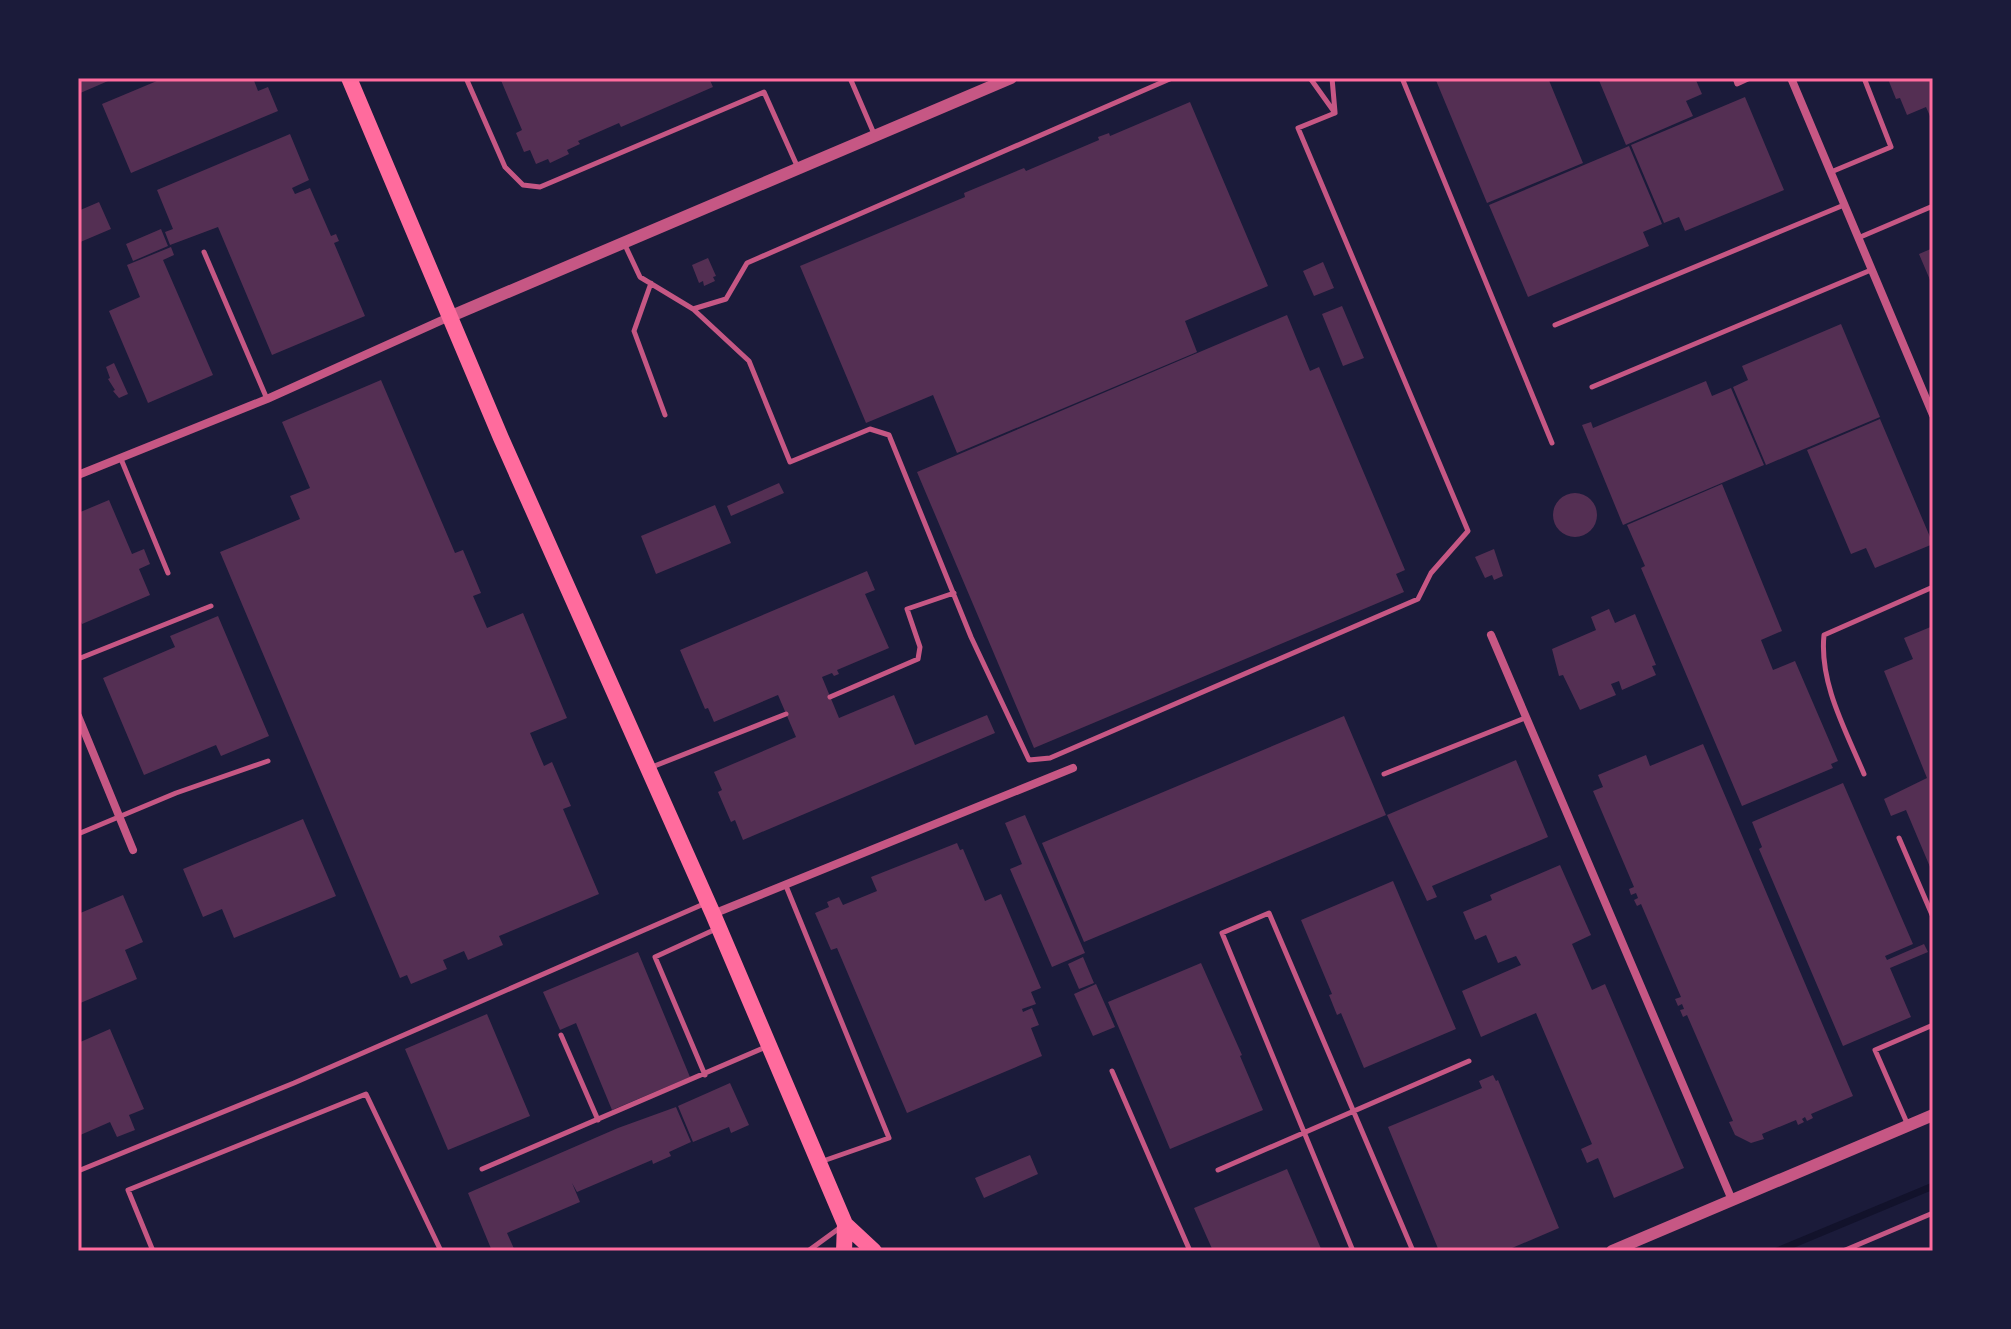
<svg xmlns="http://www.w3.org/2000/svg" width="2011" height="1329" font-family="Barlow,sans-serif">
  <rect width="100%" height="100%" fill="#1b1b3a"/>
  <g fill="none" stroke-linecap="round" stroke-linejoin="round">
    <path stroke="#12122b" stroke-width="7" d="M1777,1251L1933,1186"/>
  </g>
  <path fill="#542f53" d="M78,78H115L78,94Z
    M164,78H253L258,91L268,87L278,111L131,173L102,104Z
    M500,78H709L713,87L621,127L619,123L578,141L580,144L567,150L569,154L550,163L548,159L536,164L530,150L524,152L516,133L522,130Z
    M1435,78H1548L1583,163L1487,203Z
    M1598,78H1695L1702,94L1686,101L1693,116L1626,145Z
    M1933,78V123L1926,107L1907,115L1900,98L1896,99L1888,79Z
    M1745,97L1784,190L1685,231L1679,217L1664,223L1631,145Z
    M1190,102L1268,286L1185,321L1197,352L957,453L933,395L866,423L800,266L965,197L964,193L1024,168L1026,171L1099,140L1098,137L1109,133L1110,136Z
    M290,134L309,180L292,188L295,194L310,188L331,236L336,234L339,241L334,243L365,316L272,355L218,227L170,245L165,232L173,229L157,190Z
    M1629,146L1662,224L1643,232L1649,246L1528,297L1489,205Z
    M99,202L111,229L78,243V211Z
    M161,229L168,246L133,261L126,244Z
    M171,247L174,255L163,260L213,375L148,403L109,311L140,297L127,265Z
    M1933,248V287L1919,254Z
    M708,258L716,276L713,277L715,281L704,286L703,281L699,283L692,265Z
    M1323,262L1334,288L1314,296L1303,271Z
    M1342,306L1364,358L1343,366L1322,314Z
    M1287,315L1310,371L1319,367L1405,570L1396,574L1404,592L1034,748L917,472Z
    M1841,324L1880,417L1766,465L1733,387L1748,380L1742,366Z
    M114,363L128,394L119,398L113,391L115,390L108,379L110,378L106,367Z
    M381,380L455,553L463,550L481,593L473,596L487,628L523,613L567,718L530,733L544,766L552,762L571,806L563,809L599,894L499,936L503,945L468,960L464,951L443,960L447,969L411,984L407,975L400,978L220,552L300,519L290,496L310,488L282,422Z
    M1706,381L1712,396L1731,388L1764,465L1623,525L1582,425L1591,422L1593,428Z
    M1880,419L1933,544L1875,568L1866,548L1851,554L1807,450Z
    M779,483L784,493L731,516L727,506Z
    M1722,484L1782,631L1761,640L1773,670L1795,661L1838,761L1831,764L1833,768L1742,806L1641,568L1645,566L1627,525Z
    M1553 515a22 22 0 1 1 44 0a22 22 0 1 1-44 0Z
    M109,500L132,554L144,549L150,564L139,569L150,595L82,624L78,615V513Z
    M715,505L731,543L656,574L641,536Z
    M1494,549L1503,576L1494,580L1492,575L1485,578L1475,557Z
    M867,571L875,590L865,594L889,648L837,670L839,674L834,676L832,673L822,677L839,718L894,695L915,745L987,715L995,733L743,840L735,820L731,822L718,792L722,790L714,772L796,737L778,695L714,722L708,708L705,709L680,650Z
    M1609,609L1615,623L1635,614L1656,665L1652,666L1656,675L1622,690L1619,681L1611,684L1616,695L1580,710L1563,675L1559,676L1552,649L1596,630L1591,617Z
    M218,616L269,736L221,756L216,745L144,775L103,678L175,647L170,636Z
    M1933,626V874L1906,810L1891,816L1884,799L1927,778L1884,671L1913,659L1904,638Z
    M1344,716L1386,815L1084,942L1042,843Z
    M1703,744L1853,1096L1811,1114L1813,1118L1807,1121L1805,1117L1802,1119L1804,1122L1798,1125L1796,1120L1762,1134L1764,1139L1751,1143L1735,1135L1729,1122L1733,1121L1687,1015L1683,1017L1680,1010L1684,1009L1682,1004L1678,1006L1675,999L1681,997L1641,904L1637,906L1634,900L1638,898L1636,893L1631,895L1629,889L1634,887L1593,791L1603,787L1598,775L1646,755L1650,766Z
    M1516,760L1548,837L1432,886L1437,897L1427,901L1387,815Z
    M1843,783L1913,944L1885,956L1887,960L1924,944L1928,952L1890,968L1911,1017L1843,1046L1759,849L1762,847L1752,822Z
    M1025,815L1085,953L1052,967L1010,869L1022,864L1005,823Z
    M303,819L336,896L234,938L222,909L203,917L183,869Z
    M957,843L960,850L963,849L985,901L1001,894L1041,988L1031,992L1036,1004L1022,1009L1023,1012L1032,1008L1039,1025L1031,1028L1042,1056L907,1113L837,948L831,950L815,913L829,907L827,902L839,897L843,905L877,891L871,877Z
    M1560,865L1591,935L1572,944L1592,990L1605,984L1684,1168L1614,1198L1598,1158L1587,1163L1581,1149L1592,1144L1536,1013L1481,1037L1462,991L1521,965L1516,956L1498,963L1486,935L1475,940L1463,912L1492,900L1490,895Z
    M1393,881L1456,1029L1364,1068L1341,1013L1337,1015L1329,995L1332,994L1301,920Z
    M123,895L143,942L125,950L137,979L78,1004V914Z
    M638,952L690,1077L612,1110L576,1023L560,1030L543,992Z
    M1083,957L1094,983L1079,989L1068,964Z
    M1201,963L1242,1055L1240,1056L1263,1110L1170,1149L1108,1002Z
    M1096,984L1115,1027L1093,1036L1074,994Z
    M487,1014L530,1116L448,1150L405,1049Z
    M110,1029L144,1109L129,1115L135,1130L117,1137L110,1122L78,1136V1043Z
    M1493,1075L1496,1081L1498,1080L1559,1228L1505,1251H1439L1388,1127L1482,1088L1479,1081Z
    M730,1083L749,1125L731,1133L729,1127L693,1142L678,1106Z
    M676,1107L691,1142L669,1152L671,1156L653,1164L652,1160L577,1192L572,1183L580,1202L507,1233L515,1251H492L468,1193L618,1128Z
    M1030,1155L1038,1174L984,1198L975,1178Z
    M1287,1169L1322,1251H1213L1194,1208Z"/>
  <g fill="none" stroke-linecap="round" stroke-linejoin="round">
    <path stroke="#c65784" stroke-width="5" d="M466,78L505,167L523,185L540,187L764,92L798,168
      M850,78L875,136
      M1310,78L1335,113
      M1332,78L1335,112
      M1402,78L1552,443
      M1735,78L1737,84L1750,78
      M1831,172L1891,147L1864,78
      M1858,238L1933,206
      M624,243L640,277L693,309L726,299L747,263L1172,78
      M204,252L267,399
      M651,283L634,331L665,415
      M693,309L749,361L790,462L870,429L889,435L971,637L1029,760L1050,758L1418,599L1431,573L1468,531L1298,128L1335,113
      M1555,325L1844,205
      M1592,387L1871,270
      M121,459L168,573
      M78,659L211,606
      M830,697L918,659L920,647L907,609L954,593
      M652,767L786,714
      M1384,774L1525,718
      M1864,774C1846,731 1819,683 1824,635L1933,587
      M78,834L176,793L268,761
      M1899,838L1933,917
      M786,886L889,1138L823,1161
      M561,1035L598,1120
      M1112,1071L1190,1251
      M705,1075L655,957L716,929
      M1907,1123L1875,1050L1933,1025
      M482,1169L768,1046
      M1218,1170L1469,1061
      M78,1171L294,1083L706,903
      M153,1251L128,1190L366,1094L441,1251
      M808,1251L841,1227
      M1353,1251L1222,933L1269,913L1413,1251
      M1843,1251L1933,1213"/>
    <path stroke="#c65784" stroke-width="8" d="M1791,78L1933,415
      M78,475L267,399L449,317
      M1491,635L1732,1200
      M78,716L133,850
      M713,914L1073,768"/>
    <path stroke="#c65784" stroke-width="12" d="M449,317L1011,78
      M1612,1251L1933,1115"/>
    <path stroke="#ff6b9d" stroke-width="16" d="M349,78L501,438L713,914L845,1224L874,1251
      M844,1251L845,1224"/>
  </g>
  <rect width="2011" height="1329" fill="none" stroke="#1b1b3a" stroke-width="160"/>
  <rect x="80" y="80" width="1851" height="1169" fill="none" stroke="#ff6b9d" stroke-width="3"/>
</svg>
